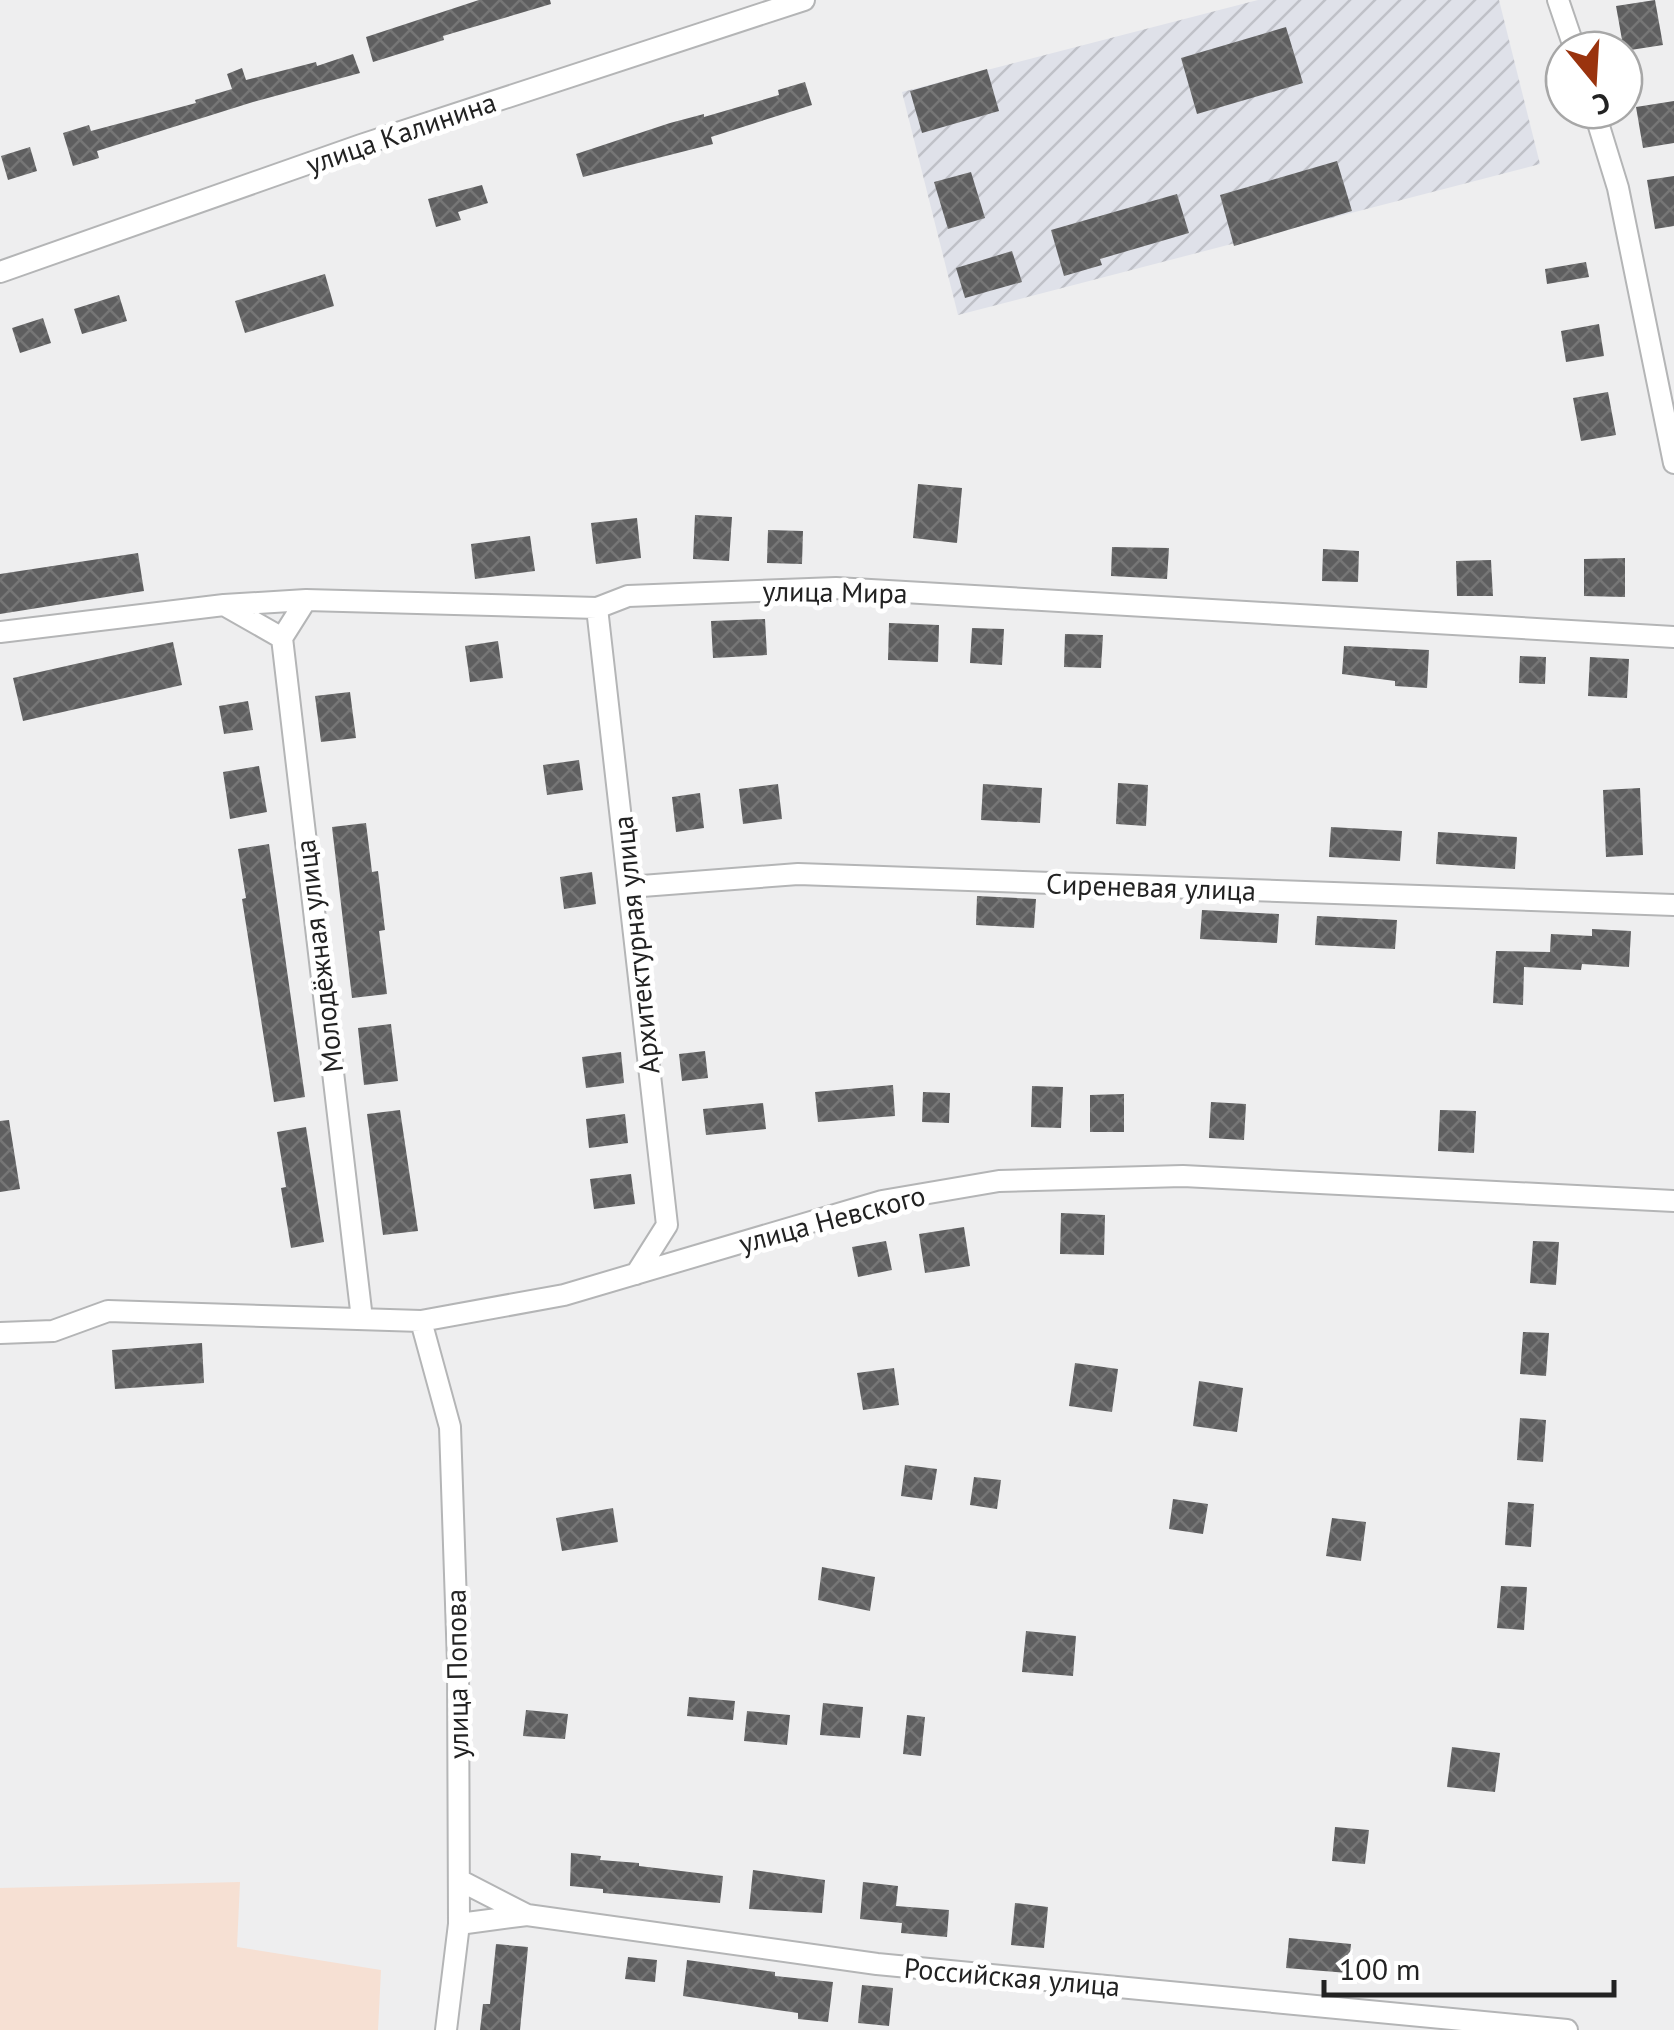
<svg xmlns="http://www.w3.org/2000/svg" width="1674" height="2030" font-family="'PT Sans',sans-serif">
  <defs>
    <pattern id="industrial-furrows" width="10" height="10" patternUnits="userSpaceOnUse" patternTransform="scale(2.5)"><rect width="10" height="10" fill="#dfe1e9"/><path d="M-1 1l2-2M0 10L10 0M9 11l2-2" fill="none" stroke="#bfc1c8"/></pattern>
    <pattern id="building-cross-hatch" width="8" height="8" patternUnits="userSpaceOnUse" patternTransform="scale(2.5)"><rect width="8" height="8" fill="#5e5e5f"/><path d="M0 0l8 8M0 8l8-8" fill="none" stroke="#767676"/></pattern>
  </defs>
  <rect width="100%" height="100%" fill="#eeeeef"/>
  <path fill="url(#industrial-furrows)" d="M1258,0H1499L1540,164L958,315L902,92Z"/>
  <path fill="#f6e0d3" d="M240,1882L237,1947L381,1970L378,2030H0V1888Z"/>
  <path fill="url(#building-cross-hatch)" d="M479,0H550L551,4L443,36L444,40L373,62L366,37Z
    M1655,0L1663,45L1624,51L1616,6Z
    M1286,27L1303,83L1197,114L1181,58Z
    M353,54L360,73L253,102L97,151L99,158L73,166L63,133L89,125L91,131L196,103L195,100L232,89L227,74L242,68L246,80L316,62L317,66Z
    M987,69L999,111L922,133L910,91Z
    M805,82L812,105L711,137L713,144L583,177L576,154L670,123L704,114V117L779,95L778,90Z
    M1674,101V143L1643,148L1636,107Z
    M30,147L37,171L8,180L1,156Z
    M1337,161L1352,211L1234,246L1220,195Z
    M971,172L985,218L948,229L934,182Z
    M1674,176V226L1655,229L1647,180Z
    M482,185L488,203L458,212L461,220L436,227L428,199Z
    M1177,194L1189,233L1100,259L1102,265L1064,276L1051,230Z
    M1012,251L1022,282L965,298L956,268Z
    M1586,262L1589,277L1547,284L1545,269Z
    M325,274L334,306L245,333L235,301Z
    M119,295L127,321L82,334L74,309Z
    M43,318L51,343L20,353L12,328Z
    M1599,324L1604,356L1566,362L1561,331Z
    M1608,392L1616,435L1581,441L1573,398Z
    M918,484L962,488L957,543L913,538Z
    M695,515L732,517L729,561L693,559Z
    M637,518L641,558L596,564L591,523Z
    M768,530L803,531L802,564L767,563Z
    M530,536L535,571L475,579L471,544Z
    M1112,547L1169,548L1167,579L1111,576Z
    M1323,549L1359,551L1358,582L1322,581Z
    M138,553L144,591L0,614V574Z
    M1625,558V597L1584,596V559Z
    M1491,560L1493,596H1457L1456,561Z
    M765,619L767,655L713,658L711,621Z
    M889,623L939,625L938,662L888,660Z
    M972,628L1004,629L1002,665L970,663Z
    M1065,634L1103,635L1101,668L1064,667Z
    M498,641L503,678L470,682L465,646Z
    M173,642L182,685L23,721L13,678Z
    M1344,646L1429,650L1427,688L1395,686V681L1342,674Z
    M1520,656L1546,657L1545,684L1519,683Z
    M1590,657L1629,659L1627,698L1588,696Z
    M350,692L356,738L321,742L315,696Z
    M248,701L253,730L224,734L219,706Z
    M579,760L583,790L547,795L543,765Z
    M259,766L267,812L230,819L223,772Z
    M1118,783L1148,785L1146,826L1116,824Z
    M778,784L782,819L743,824L739,789Z
    M983,784L1042,788L1040,823L981,820Z
    M1640,788L1643,855L1606,857L1603,790Z
    M700,793L704,828L676,832L672,797Z
    M366,823L372,872L378,871L385,930L379,931L387,994L352,998L332,827Z
    M1331,827L1402,831L1400,861L1329,857Z
    M1438,832L1517,837L1515,869L1436,864Z
    M269,844L305,1097L274,1102L242,899L246,898L238,849Z
    M592,872L596,904L564,909L560,877Z
    M977,896L1036,899L1034,928L976,925Z
    M1202,910L1279,914L1277,943L1200,939Z
    M1317,916L1397,920L1395,949L1315,945Z
    M1592,929L1631,931L1629,967L1582,964L1581,970L1524,967L1523,1005L1493,1003L1496,951L1550,952L1551,934L1592,936Z
    M391,1024L398,1081L364,1085L358,1028Z
    M705,1051L708,1078L682,1081L679,1054Z
    M621,1052L624,1083L586,1088L582,1057Z
    M893,1085L895,1116L818,1122L815,1092Z
    M1032,1086L1063,1087L1061,1128L1031,1127Z
    M923,1092L950,1093L949,1123L922,1122Z
    M1124,1094V1132H1090V1095Z
    M1211,1102L1246,1104L1244,1140L1209,1138Z
    M763,1103L766,1129L706,1135L703,1109Z
    M400,1110L418,1231L383,1235L367,1114Z
    M1440,1110L1476,1111L1474,1153L1438,1151Z
    M625,1114L628,1143L589,1148L586,1119Z
    M9,1120L20,1189L0,1192V1121Z
    M306,1127L324,1242L291,1248L281,1188L286,1187L277,1132Z
    M631,1174L635,1204L594,1209L590,1179Z
    M1061,1213L1105,1215L1104,1255L1060,1254Z
    M964,1227L970,1266L925,1273L919,1234Z
    M886,1241L892,1270L858,1277L852,1247Z
    M1533,1241L1559,1242L1556,1285L1530,1283Z
    M1523,1332L1549,1333L1546,1376L1520,1374Z
    M202,1343L204,1383L115,1389L112,1350Z
    M1075,1363L1118,1369L1112,1412L1069,1406Z
    M894,1368L899,1405L863,1410L857,1373Z
    M1199,1381L1243,1388L1237,1432L1193,1426Z
    M1520,1418L1546,1420L1543,1462L1517,1460Z
    M905,1465L937,1469L932,1500L901,1496Z
    M974,1477L1001,1480L997,1509L970,1505Z
    M1173,1499L1208,1504L1203,1534L1169,1529Z
    M1508,1502L1534,1504L1531,1547L1505,1545Z
    M613,1508L618,1542L562,1551L556,1518Z
    M1332,1518L1366,1522L1361,1561L1326,1556Z
    M822,1567L875,1577L870,1611L818,1600Z
    M1501,1586L1527,1587L1524,1630L1497,1628Z
    M1026,1631L1076,1636L1073,1676L1022,1672Z
    M689,1697L735,1701L733,1720L687,1716Z
    M823,1703L863,1707L860,1738L820,1735Z
    M526,1710L568,1714L565,1739L523,1736Z
    M747,1711L790,1715L787,1745L744,1741Z
    M907,1715L925,1717L921,1756L903,1754Z
    M1452,1747L1500,1753L1495,1792L1447,1787Z
    M1335,1827L1369,1830L1365,1864L1332,1861Z
    M571,1853L601,1856L600,1860L639,1863V1866L723,1876L720,1903L603,1893V1889L570,1886Z
    M753,1870L825,1880L822,1913L749,1909Z
    M863,1882L898,1886L896,1906L949,1910L947,1937L901,1933L902,1923L860,1919Z
    M1015,1903L1048,1907L1044,1948L1011,1945Z
    M1289,1938L1351,1944L1348,1973L1286,1968Z
    M496,1944L528,1947L520,2030H480L483,2004H490Z
    M628,1957L657,1960L655,1982L625,1979Z
    M687,1960L775,1972V1976L833,1982L828,2022L798,2019V2013L683,1996Z
    M862,1985L893,1988L889,2026L858,2023Z"/>
  <g fill="none" stroke-linecap="round" stroke-linejoin="round">
    <defs>
      <path id="minor" d="M1558,0L1575,50
        M1594,110L1618,188L1674,463
        M0,272L361,145L804,0
        M306,600L282,638L362,1319
        M224,605L282,638
        M597,608L667,1225L636,1274
        M0,632L224,605L306,600L597,608L628,596L836,588L1674,637
        M629,887L798,874L1674,905
        M421,1321L450,1427L458,1663L459,1924L446,2030
        M0,1333L53,1331L108,1311L421,1321L564,1295L882,1201L999,1181L1183,1176L1674,1201
        M459,1880L527,1915
        M459,1924L527,1915L877,1964L1567,2030"/>
    </defs>
    <use href="#minor" stroke="#b4b5b6" stroke-width="24"/>
    <use href="#minor" stroke="#fff" stroke-width="20"/>
  </g>
  <g text-anchor="middle" stroke-width="10" stroke-linejoin="round" paint-order="stroke">
    <g font-size="28" fill="#222" stroke="#fff">
      <text transform="translate(401 133) rotate(-19)" y="10">улица Калинина</text>
      <text transform="translate(835 592) rotate(1)" y="10">улица Мира</text>
      <text transform="translate(1151 887) rotate(2)" y="10">Сиреневая улица</text>
      <text transform="translate(636 945) rotate(-96)" y="10">Архитектурная улица</text>
      <text transform="translate(319 956) rotate(-97)" y="10">Молодёжная улица</text>
      <text transform="translate(832 1219) rotate(-15)" y="10">улица Невского</text>
      <text transform="translate(457 1674) rotate(-91)" y="10">улица Попова</text>
      <text transform="translate(1012 1977) rotate(5)" y="10">Российская улица</text>
    </g>
  </g>
  <g transform="translate(1594 80) rotate(162)"><circle r="48" fill="#ffffff" stroke="#a7a7a7" stroke-width="2.5"/>
  <path d="M0-8L18 38L0 25L-18 38Z" fill="#9a330e"/>
  <text y="-15" font-size="28" font-weight="bold" text-anchor="middle" fill="#222222">С</text>
  </g>
  <path d="M1324 1980v15h290v-15" fill="none" stroke="#222222" stroke-width="5"/>
  <text x="1339" y="1980" font-size="30" fill="#222222" stroke="#ffffff" stroke-width="8" paint-order="stroke">100 m</text>
</svg>
